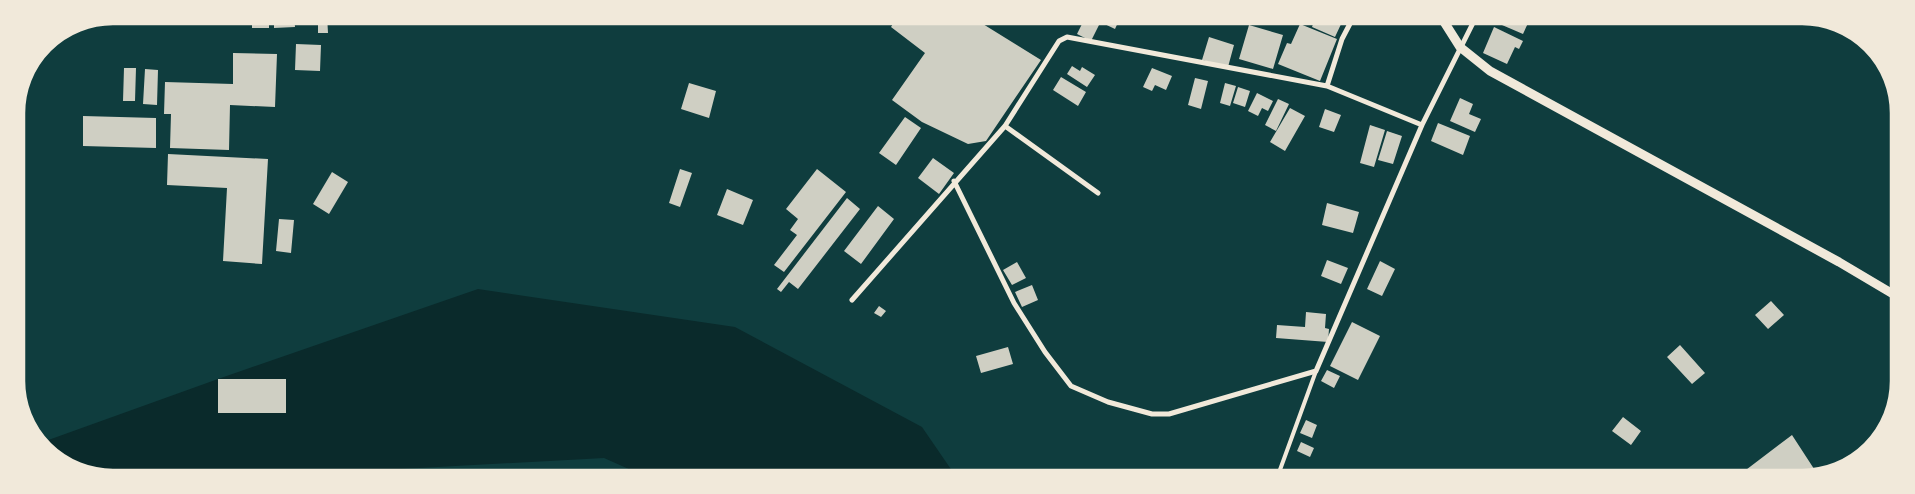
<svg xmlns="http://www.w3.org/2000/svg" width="1915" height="494" font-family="'Open Sans',sans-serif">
  <rect width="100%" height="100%" fill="#0f3d3e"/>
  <path fill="#0a2a2b" d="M478,289L735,327L922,427L957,478H649L604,458L328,473L320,477H94L44,450L40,443L218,379Z"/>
  <path fill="#cfcfc3" d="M252,15H269V28H252Z
    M274,15H294L295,27L274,28Z
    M318,15H327L328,33H318Z
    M898,16H970L1041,60L986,141L968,144L922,122L892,100L925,53L891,27Z
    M1086,16L1100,23L1091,41L1077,34Z
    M1096,16H1116L1120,18L1115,29L1094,19Z
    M1316,16H1328L1342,22L1335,37L1312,27Z
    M1497,17H1524L1522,20L1528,23L1523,34L1495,22Z
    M1300,24L1337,39L1320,81L1278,64L1287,43L1291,44Z
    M1249,25L1283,35L1273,69L1239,59Z
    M1494,27L1523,41L1519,49L1515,47L1507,64L1483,53Z
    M1209,37L1234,45L1228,67L1202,60Z
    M296,44L321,45L320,71L295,70Z
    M233,53L277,54L275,107L230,105L229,150L170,148L171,114H164L165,82L233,84Z
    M1072,66L1080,71L1082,67L1095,75L1087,87L1067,74Z
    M124,68H136L135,101H123Z
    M1152,68L1172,76L1166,90L1155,85L1152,91L1143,87Z
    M145,69L158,70L157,105L143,104Z
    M1061,77L1086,92L1078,106L1053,90Z
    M1195,78L1208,81L1201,109L1188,105Z
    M689,83L716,91L709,118L681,109Z
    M1225,83L1236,86L1230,106L1220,103Z
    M1238,87L1250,91L1245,107L1233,103Z
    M1257,93L1273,101L1268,111L1262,108L1258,116L1248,111Z
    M1460,98L1473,104L1469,114L1481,119L1475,132L1450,121Z
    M1278,99L1289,104L1276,131L1265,125Z
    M1290,108L1305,116L1285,151L1270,142Z
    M1325,109L1341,115L1334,132L1319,127Z
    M83,116L156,118V148L83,146Z
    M905,117L921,128L896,165L879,153Z
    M1438,123L1470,136L1463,155L1431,141Z
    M1370,125L1385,130L1374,167L1360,163Z
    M1387,131L1402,136L1393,164L1378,160Z
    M168,154L268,159L262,264L223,261L227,188L167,185Z
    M933,158L954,173L939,194L918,178Z
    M680,169L692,173L680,207L669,203Z
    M817,169L846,192L784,272L774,265L797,235L790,230L798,219L786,209Z
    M332,172L348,182L329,214L313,204Z
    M727,189L753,200L743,225L717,215Z
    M847,198L860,209L798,289L789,282L781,292L777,289Z
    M1327,203L1359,212L1353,233L1322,225Z
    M878,206L894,219L861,264L844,251Z
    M279,219L294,220L291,253L276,251Z
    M1327,260L1348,268L1341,284L1321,276Z
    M1380,261L1395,269L1382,296L1367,289Z
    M1017,262L1026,278L1012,285L1003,270Z
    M1032,285L1038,300L1022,307L1015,292Z
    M1771,301L1784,315L1768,329L1755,315Z
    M879,306L886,311L881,317L874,313Z
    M1306,312L1326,314L1325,328L1329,329L1328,342L1276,338L1277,325L1305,327Z
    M1352,322L1380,336L1358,380L1330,366Z
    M1680,345L1705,373L1692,384L1667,357Z
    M1008,347L1013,364L981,373L976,356Z
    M1327,370L1340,376L1334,388L1321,381Z
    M218,379H286V413H218Z
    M1623,417L1641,431L1631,445L1612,431Z
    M1306,420L1317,425L1312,438L1300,433Z
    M1792,435L1818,475L1808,479H1734Z
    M1301,442L1314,448L1310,457L1297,451Z
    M1221,469L1263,473V478H1220Z"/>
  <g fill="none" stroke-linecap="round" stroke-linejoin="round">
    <path stroke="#f1e9da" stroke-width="4" d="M1277,478L1316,371"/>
    <path stroke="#f1e9da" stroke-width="5" d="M1327,86L1342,39L1354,16
      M1005,126L1098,193
      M954,181L1014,303L1045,352L1071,386L1108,402L1152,414H1169L1316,371L1422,125L1476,17
      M852,300L1005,126L1059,41L1067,37L1327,86L1422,125"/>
    <path stroke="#f1e9da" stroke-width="9" d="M1441,17L1460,47L1490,71L1839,262L1898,297"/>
  </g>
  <path d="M0 0H1915V494H0ZM113 24H1802A89 89 0 0 1 1891 113V381A89 89 0 0 1 1802 470H113A89 89 0 0 1 24 381V113A89 89 0 0 1 113 24Z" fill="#f1e9da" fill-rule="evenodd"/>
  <path fill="none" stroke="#f1e9da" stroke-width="2.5" d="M113 24H1802A89 89 0 0 1 1891 113V381A89 89 0 0 1 1802 470H113A89 89 0 0 1 24 381V113A89 89 0 0 1 113 24Z"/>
</svg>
